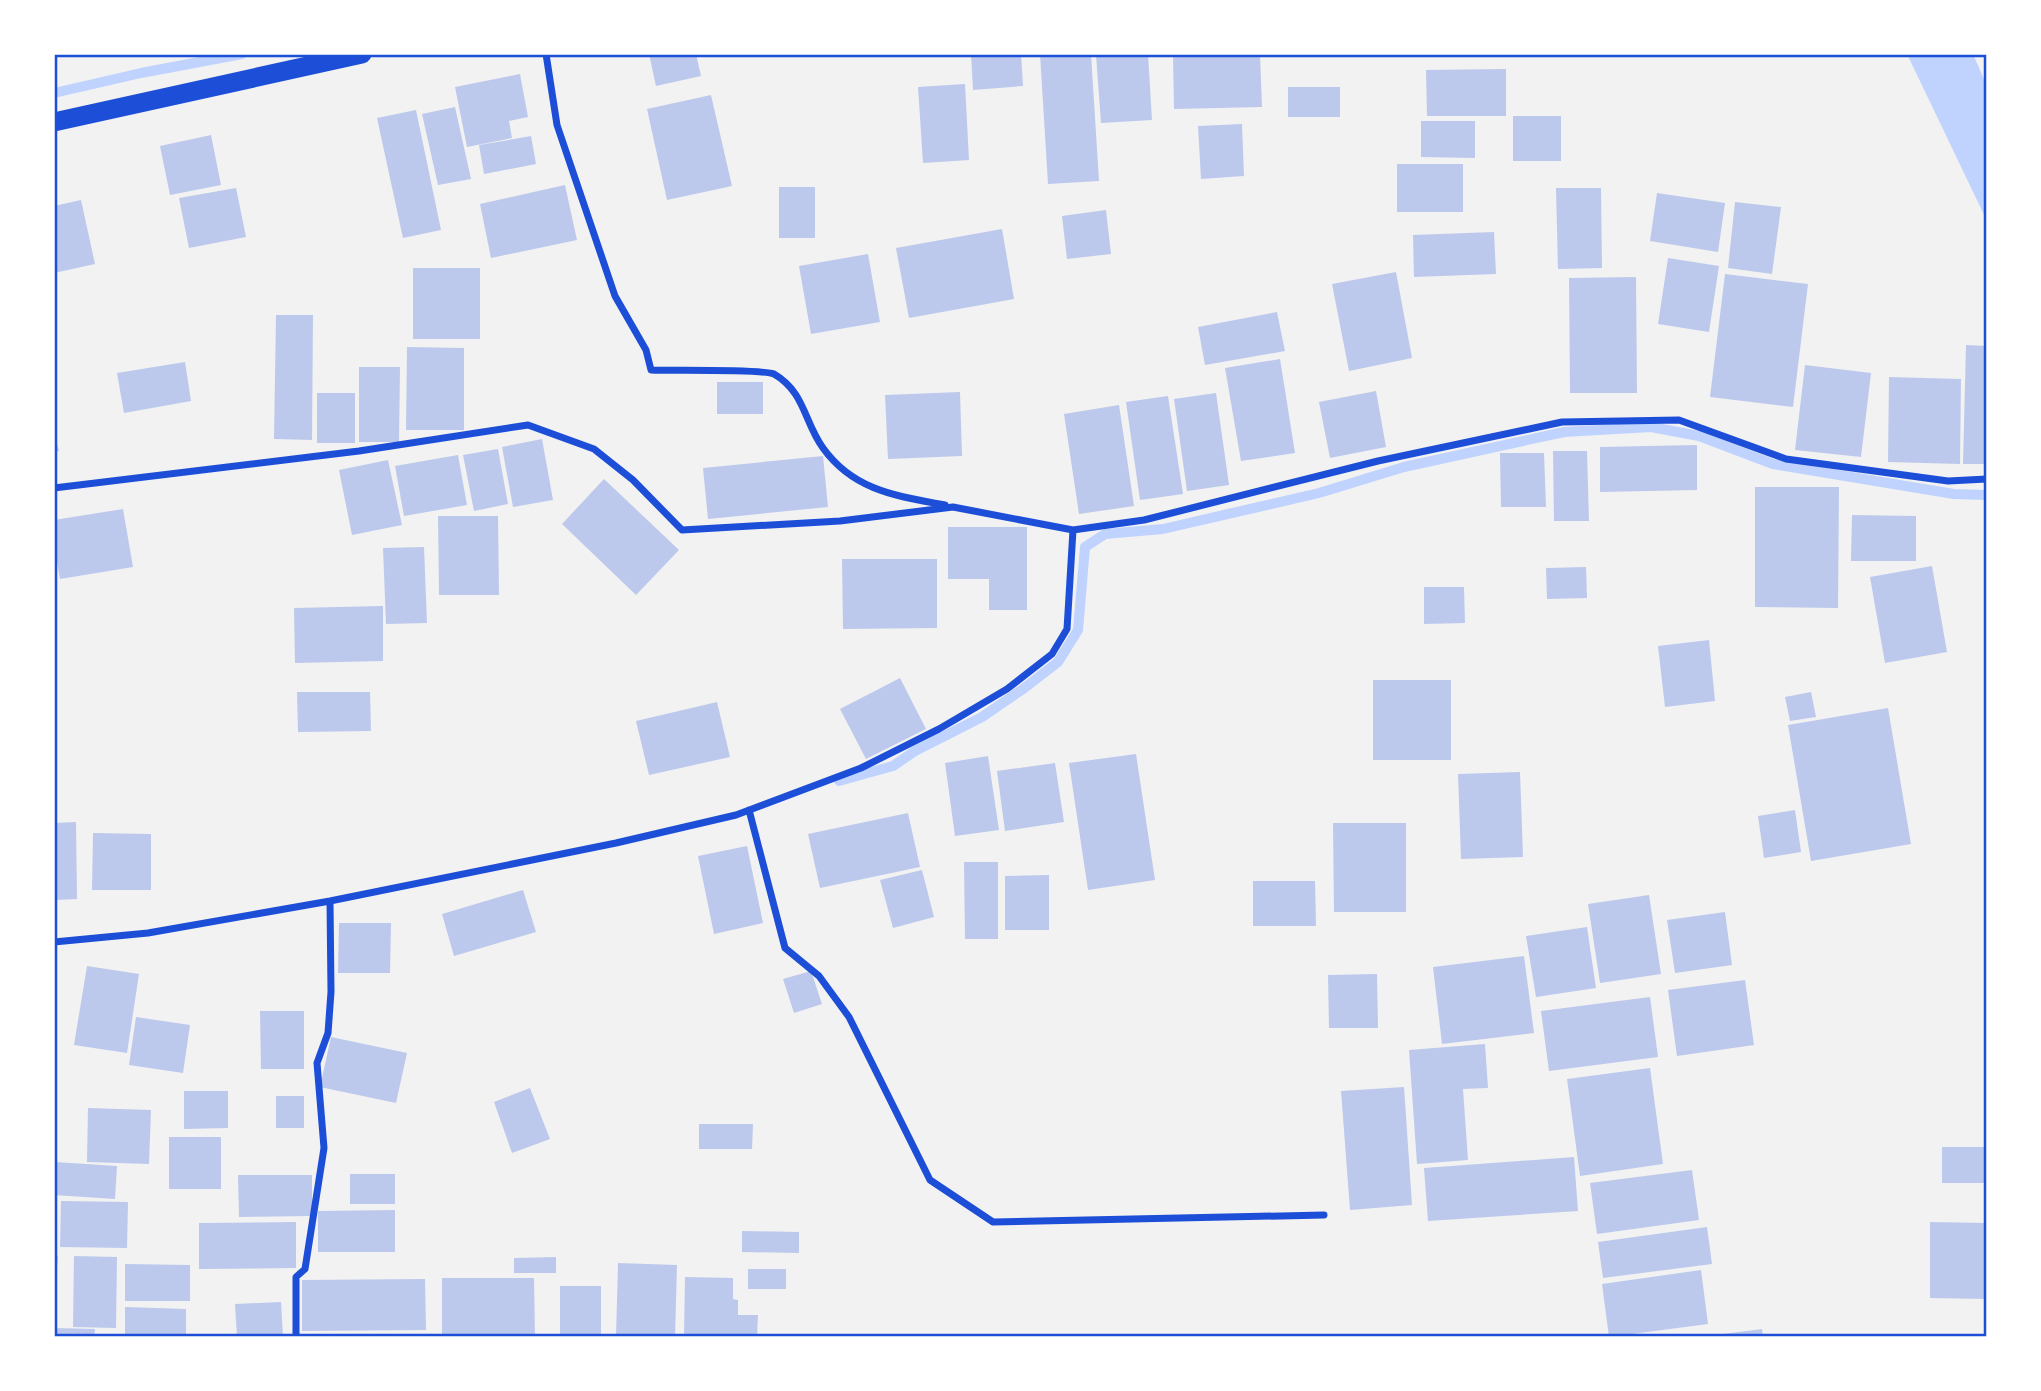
<svg xmlns="http://www.w3.org/2000/svg" width="2041" height="1391" font-family="Poppins,sans-serif">
  <rect width="100%" height="100%" fill="#f2f2f2"/>
  <path fill="#bfd3fe" d="M1907,54H1973L1987,86V221Z"/>
  <g fill="none" stroke-linecap="round" stroke-linejoin="round">
    <path stroke="#bfd3fe" stroke-width="10" d="M54,93L141,73L242,54
      M839,781L893,766L915,751L982,717L1023,689L1058,662L1078,630L1085,547L1105,534L1163,529L1319,493L1404,467L1564,432L1651,427L1699,436L1773,464L1954,494L1987,495"/>
  </g>
  <path fill="#bdc9ec" d="M649,54H696L701,76L656,86Z
    M971,54H1021L1023,86L973,90Z
    M1040,54H1091L1099,181L1048,184Z
    M1148,54L1152,120L1101,123L1096,55Z
    M1173,54H1260L1262,107L1174,109Z
    M1506,69V116H1427L1426,70Z
    M520,74L528,117L509,121L512,138L467,147L455,87Z
    M965,84L969,160L923,163L918,87Z
    M1288,87H1340V117H1288Z
    M711,95L732,186L667,200L647,109Z
    M455,107L471,179L438,185L422,114Z
    M416,110L441,230L403,238L377,118Z
    M1513,116H1561V161H1513Z
    M1421,121H1475V158L1421,157Z
    M1242,124L1244,176L1201,179L1198,126Z
    M211,135L221,185L170,195L160,146Z
    M531,136L536,164L484,174L479,145Z
    M1397,164H1463V212H1397Z
    M565,185L577,240L491,258L480,204Z
    M779,187H815V238H779Z
    M236,188L246,237L189,248L179,198Z
    M1556,188H1601L1602,268L1558,269Z
    M1657,193L1725,203L1718,252L1650,241Z
    M81,200L95,264L54,273V206Z
    M1735,202L1781,207L1772,274L1728,268Z
    M1106,210L1111,254L1067,259L1062,216Z
    M1002,229L1014,299L909,318L896,248Z
    M1494,232L1496,274L1414,277L1413,235Z
    M868,254L880,322L811,334L799,266Z
    M1668,258L1719,266L1709,332L1658,324Z
    M413,268H480V339H413Z
    M1396,272L1412,358L1349,371L1332,284Z
    M1725,274L1808,284L1793,407L1710,397Z
    M1636,277L1637,393H1570L1569,278Z
    M1277,312L1285,351L1205,365L1198,327Z
    M276,315H313L312,440L274,439Z
    M1966,345L1987,346V464H1963Z
    M407,347L464,348V430H406Z
    M1280,359L1295,453L1241,461L1225,368Z
    M185,362L191,401L124,413L117,373Z
    M1805,365L1871,373L1861,457L1795,450Z
    M359,367H400L399,442H359Z
    M1889,377L1961,379L1960,464L1888,462Z
    M717,382H763V414H717Z
    M1376,391L1386,447L1330,458L1319,402Z
    M960,392L962,456L888,459L885,395Z
    M317,393H355V443H317Z
    M1216,393L1229,485L1187,491L1174,399Z
    M1168,396L1183,494L1140,500L1126,402Z
    M1119,405L1134,506L1079,514L1064,414Z
    M54,433L59,451L54,452Z
    M542,439L553,500L513,507L502,447Z
    M1697,445V490L1600,492V447Z
    M498,449L508,504L474,511L463,455Z
    M1553,451H1587L1589,521H1554Z
    M1500,453H1544L1546,507H1501Z
    M458,455L467,505L404,516L395,466Z
    M823,456L828,507L708,519L703,468Z
    M388,460L402,525L352,535L339,470Z
    M604,479L679,550L636,595L562,524Z
    M1755,487H1839L1838,608L1755,607Z
    M123,509L133,567L60,579L54,545V520Z
    M1852,515L1916,516V561H1851Z
    M438,516H498L499,595H439Z
    M948,527H1027V610H989V579H948Z
    M424,547L427,623L386,624L383,548Z
    M842,559H937V628L843,629Z
    M1932,566L1947,652L1885,663L1870,577Z
    M1586,567L1587,598L1547,599L1546,568Z
    M1424,587H1464L1465,623L1424,624Z
    M383,606V661L295,663L294,608Z
    M1709,640L1715,701L1665,707L1658,646Z
    M900,678L926,729L866,759L840,709Z
    M1373,680H1451V760H1373Z
    M297,692H370L371,731L298,732Z
    M1811,692L1816,717L1790,721L1785,697Z
    M717,702L730,757L649,775L636,721Z
    M1888,708L1911,844L1811,861L1788,725Z
    M1136,754L1155,880L1088,890L1069,763Z
    M988,756L999,830L955,836L945,763Z
    M1055,763L1064,822L1005,831L997,771Z
    M1520,772L1523,857L1461,859L1458,774Z
    M1795,810L1801,852L1764,858L1758,816Z
    M908,813L920,867L820,888L808,834Z
    M76,822L77,899L54,900V823Z
    M1333,823H1406V912H1334Z
    M93,833L151,834V890H92Z
    M747,846L763,923L714,934L698,856Z
    M964,862H998V939H965Z
    M922,870L934,917L893,928L880,880Z
    M1049,875V930H1005V876Z
    M1253,881H1315L1316,926H1253Z
    M523,890L536,932L454,956L442,914Z
    M1649,895L1661,974L1600,983L1588,904Z
    M1725,912L1732,965L1675,973L1667,920Z
    M339,923H391L390,973H338Z
    M1587,927L1596,988L1536,997L1526,936Z
    M1524,956L1534,1033L1442,1044L1433,967Z
    M87,966L139,974L127,1053L74,1045Z
    M811,971L822,1004L794,1013L783,979Z
    M1377,974L1378,1028H1329L1328,975Z
    M1745,980L1754,1045L1677,1056L1668,990Z
    M1650,997L1658,1057L1549,1071L1541,1011Z
    M260,1011H304V1069H261Z
    M136,1017L190,1025L183,1073L129,1065Z
    M331,1037L407,1053L396,1103L320,1087Z
    M1485,1044L1488,1088L1463,1089L1468,1160L1417,1164L1409,1050Z
    M1650,1068L1663,1164L1580,1176L1567,1079Z
    M1404,1087L1412,1205L1350,1210L1341,1091Z
    M530,1088L550,1139L512,1153L494,1102Z
    M184,1091H228V1128L184,1129Z
    M276,1096H304V1128H276Z
    M88,1108L151,1110L149,1164L87,1162Z
    M699,1124H753L752,1149H699Z
    M169,1137H221V1189H169Z
    M1942,1147H1987V1183H1942Z
    M1574,1157L1578,1211L1428,1221L1424,1168Z
    M55,1162L117,1166L115,1199L54,1195Z
    M1692,1170L1699,1220L1597,1234L1590,1183Z
    M350,1174H395V1204H350Z
    M238,1175H312V1216L239,1217Z
    M61,1201L128,1202L127,1248L60,1247Z
    M395,1210V1252H318V1211Z
    M296,1222V1268L199,1269V1223Z
    M1930,1222L1987,1223V1299L1930,1298Z
    M1707,1227L1712,1264L1603,1278L1598,1242Z
    M742,1231L799,1232V1253L742,1252Z
    M54,1256H58L56,1279H54Z
    M74,1256L117,1257L116,1328L73,1327Z
    M556,1257V1273H514V1258Z
    M618,1263L677,1265L675,1337H616Z
    M125,1264L190,1265V1301H125Z
    M748,1269H786V1289H748Z
    M1701,1270L1708,1324L1609,1337L1602,1284Z
    M685,1277L733,1278V1299L738,1300V1315H758L757,1337H684Z
    M442,1278H534L535,1337H442Z
    M425,1279L426,1330L302,1331V1280Z
    M560,1286H601V1337H560Z
    M281,1302L283,1337H237L235,1304Z
    M125,1307L186,1309V1337H125Z
    M54,1328L95,1329L94,1337H54Z
    M1762,1329L1763,1337H1715V1335Z"/>
  <g fill="none" stroke-linecap="round" stroke-linejoin="round">
    <path stroke="#1d4ed8" stroke-width="7" d="M546,54L557,125L615,296L646,350L651,370C669,371 764,369 774,374C805,392 804,422 823,448C854,491 897,496 945,505
      M54,488L359,451L528,425L594,449L633,480L682,530L840,521L953,507L1073,530L1067,629L1052,654L1007,689L939,729L861,768L736,815L616,843L330,901L148,933L54,942
      M1073,530L1144,520L1378,461L1562,422L1679,420L1786,459L1948,481L1987,479
      M749,810L785,948L819,976L849,1017L930,1180L993,1222L1324,1215
      M296,1337V1277L305,1269L324,1148L317,1063L328,1033L331,992L330,901"/>
    <path stroke="#1d4ed8" stroke-width="19" d="M54,122L362,54"/>
  </g>
  <rect width="2041" height="1391" fill="none" stroke="#ffffff" stroke-width="112"/>
  <rect x="56" y="56" width="1929" height="1279" fill="none" stroke="#1d4ed8" stroke-width="2.5"/>
</svg>
